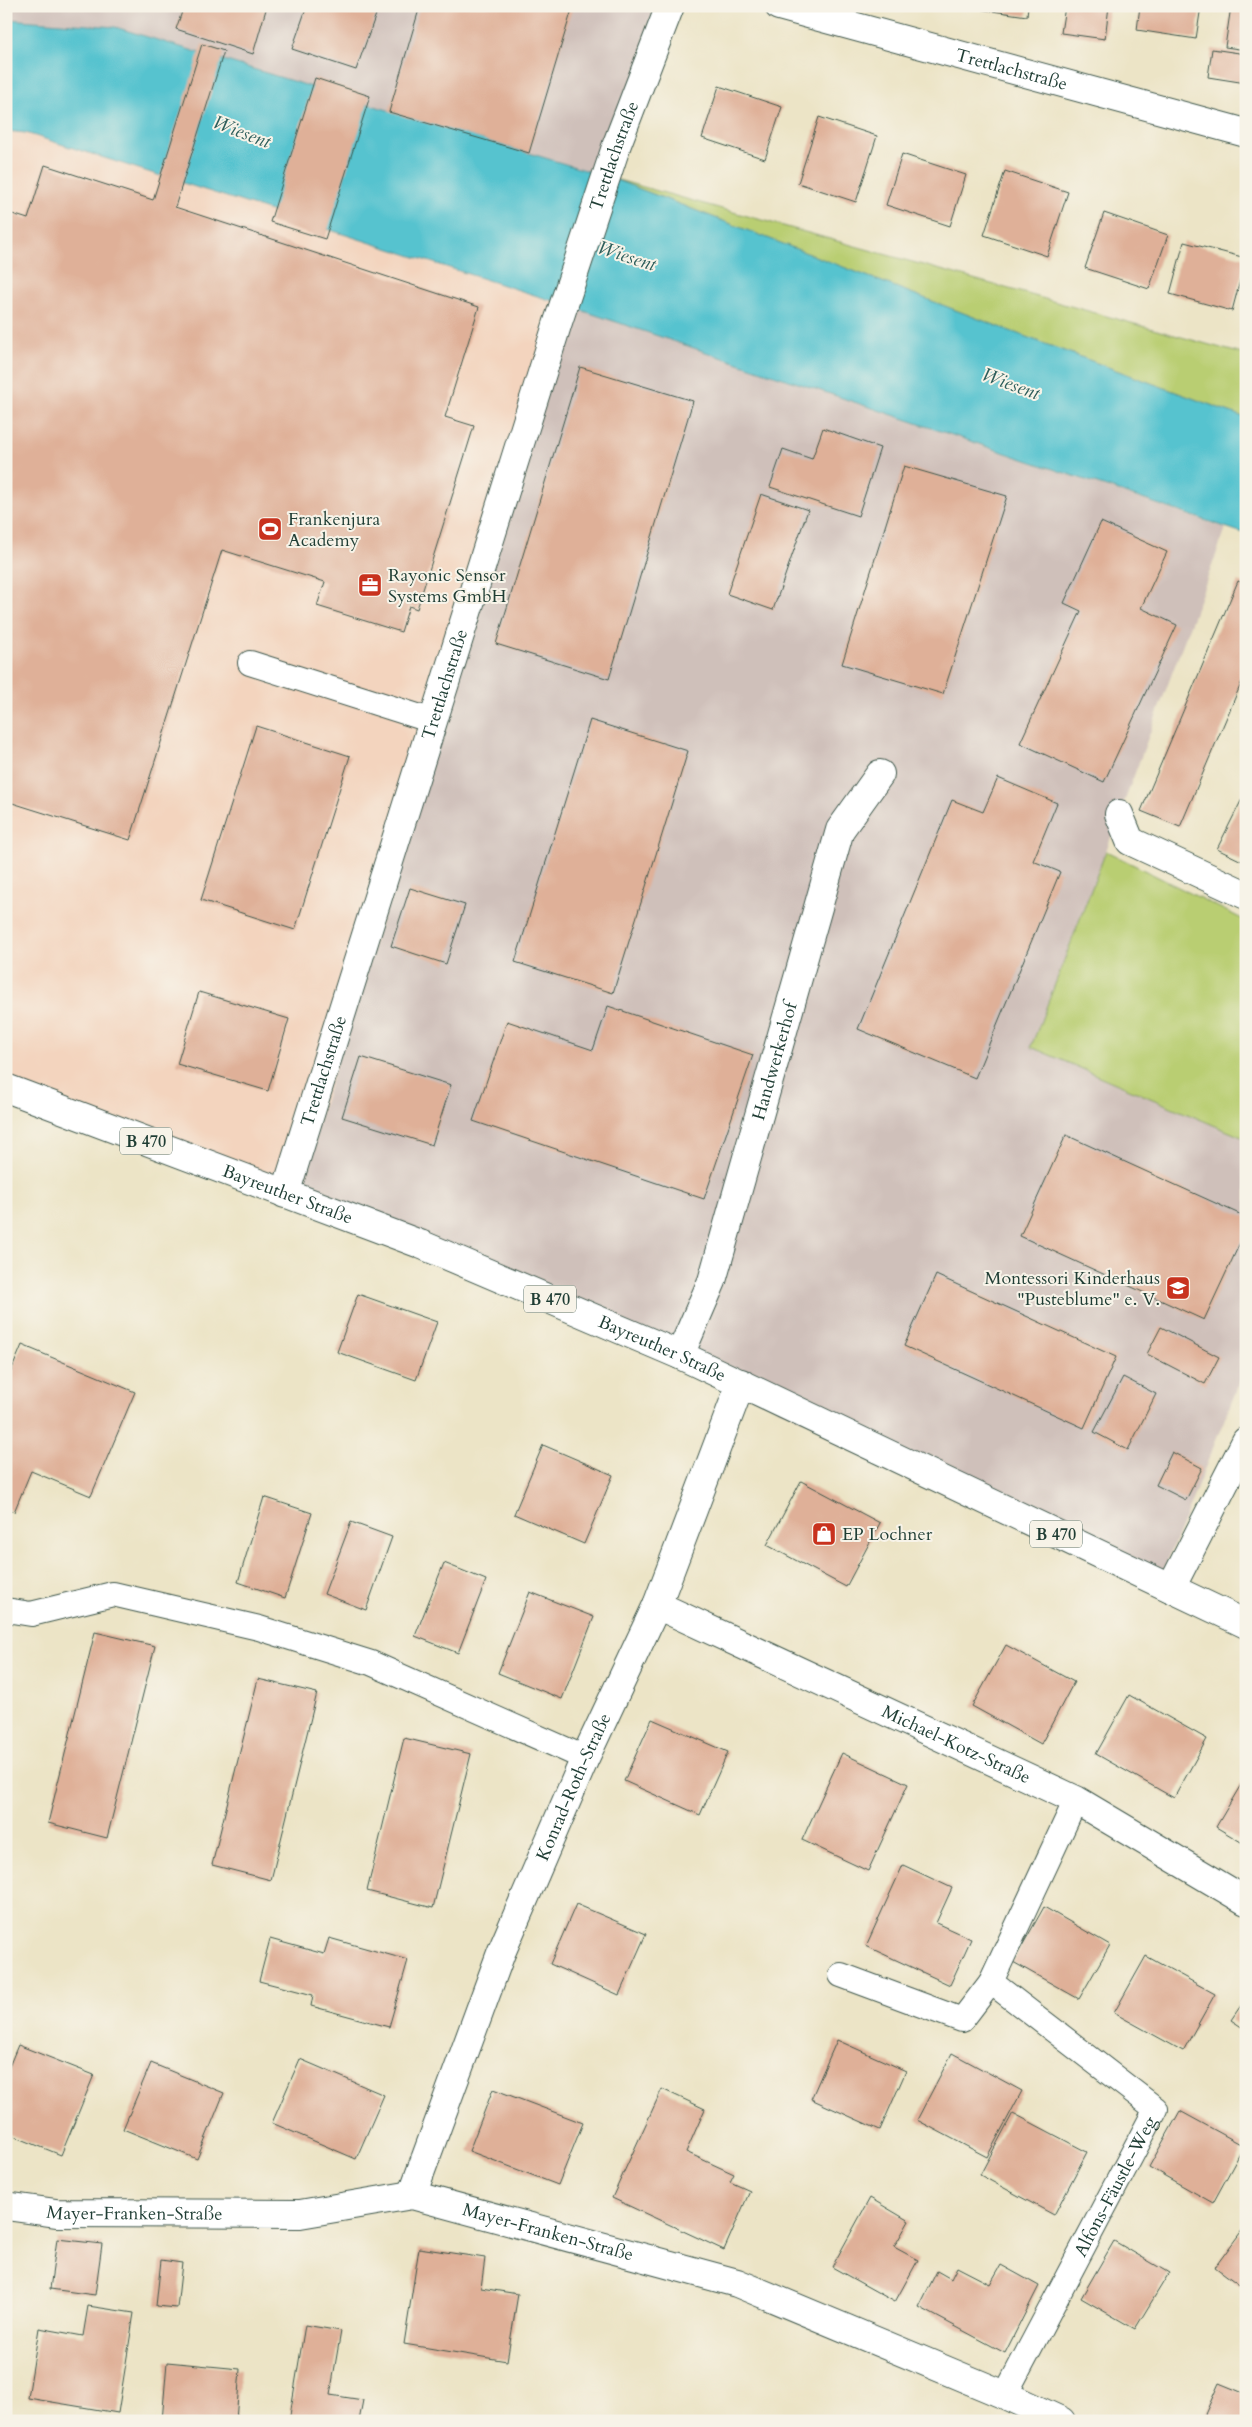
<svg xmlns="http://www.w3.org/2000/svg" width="1252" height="2427" font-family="Cardo,serif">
  <rect width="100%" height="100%" fill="#f7f3e8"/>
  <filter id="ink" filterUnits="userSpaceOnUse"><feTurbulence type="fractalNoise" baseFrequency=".02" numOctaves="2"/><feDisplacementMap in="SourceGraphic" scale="10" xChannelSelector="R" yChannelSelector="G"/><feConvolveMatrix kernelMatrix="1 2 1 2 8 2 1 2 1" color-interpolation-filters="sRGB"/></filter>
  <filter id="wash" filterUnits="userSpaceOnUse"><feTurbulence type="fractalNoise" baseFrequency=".0096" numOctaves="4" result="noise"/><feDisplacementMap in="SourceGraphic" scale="20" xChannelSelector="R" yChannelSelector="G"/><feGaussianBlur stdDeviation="1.12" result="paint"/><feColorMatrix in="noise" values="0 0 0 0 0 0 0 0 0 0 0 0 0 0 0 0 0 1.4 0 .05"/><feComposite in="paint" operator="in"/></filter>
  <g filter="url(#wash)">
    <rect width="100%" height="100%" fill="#ece4c6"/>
    <path fill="#f3d4be" d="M6,131L26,133L572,307L297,1190L6,1080Z"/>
    <path fill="#cfc0ba" d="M6,6H663L611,178L115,27L6,19Z
      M572,307L1226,528L1106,851L1031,1047L1246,1139V1366L1159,1582L297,1190Z"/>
    <path fill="#b9ce72" stroke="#6c8653" d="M611,178L1246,355V418L1010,331Z
      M1106,851L1246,921V1139L1031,1047Z"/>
    <path fill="#57c3cf" stroke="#3b8082" d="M6,19L115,27L611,178L1010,331L1246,418V534L572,307L26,133L6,131Z"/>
    <g id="blocks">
      <path fill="#dfb098" d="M184,6H267L253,54L176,29Z
        M307,6H379L356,70L292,49Z
        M420,6H573L529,153L389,112Z
        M979,6H1028L1027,16L978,9Z
        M1065,6H1109L1105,39L1061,33Z
        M1140,6H1201L1196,39L1137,30Z
        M1231,6H1246V50L1225,47Z
        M202,44L224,51L175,207L479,307L445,417L474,426L417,609L409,606L401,632L317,606L325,582L222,550L130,840L6,801V212L28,219L45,165L153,200Z
        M1212,49L1246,54V83L1208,77Z
        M315,78L370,96L325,239L270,222Z
        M719,86L782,107L765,159L702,138Z
        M819,117L877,136L856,202L798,183Z
        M902,154L966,175L950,226L886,205Z
        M1005,171L1068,192L1047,256L984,235Z
        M1104,213L1168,235L1149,289L1085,268Z
        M1184,242L1246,258L1232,311L1170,294Z
        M580,367L693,401L609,679L496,644Z
        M823,428L880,448L858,516L770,487L783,449L812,459Z
        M904,466L1007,496L943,694L842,664Z
        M761,494L808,510L773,610L727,594Z
        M1101,522L1167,552L1141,608L1177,625L1104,782L1020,743L1081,611L1064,603Z
        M1238,581L1246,584V672L1180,827L1141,811Z
        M590,720L688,751L613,993L515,962Z
        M256,726L350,756L295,930L201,900Z
        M998,778L1057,803L1033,861L1060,872L975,1078L858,1029L952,800L983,812Z
        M1243,797L1246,798V863L1217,849Z
        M410,888L465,905L446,964L391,946Z
        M199,992L289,1019L268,1091L177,1064Z
        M608,1006L753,1055L704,1199L473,1121L507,1021L593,1050Z
        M361,1057L451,1085L432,1145L342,1117Z
        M1066,1135L1246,1217V1230L1204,1320L1020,1236Z
        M936,1275L1116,1357L1084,1428L904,1346Z
        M358,1294L437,1322L416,1380L337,1352Z
        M1161,1327L1219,1357L1205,1384L1147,1354Z
        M22,1345L135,1392L91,1496L31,1471L14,1512L6,1508V1383Z
        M1123,1377L1156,1394L1128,1450L1094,1432Z
        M543,1445L613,1475L584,1544L514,1514Z
        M1172,1452L1202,1468L1186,1500L1156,1485Z
        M801,1481L880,1523L846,1587L767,1545Z
        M264,1497L312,1513L285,1598L238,1582Z
        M351,1522L392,1537L366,1610L324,1594Z
        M444,1563L486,1580L458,1653L415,1636Z
        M530,1592L594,1617L562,1699L498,1673Z
        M95,1632L155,1646L107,1838L48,1823Z
        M1006,1645L1074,1682L1041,1744L972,1706Z
        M258,1679L317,1693L271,1880L212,1865Z
        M1129,1695L1207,1739L1174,1798L1096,1754Z
        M652,1719L728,1752L700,1815L624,1781Z
        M404,1738L471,1754L433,1908L367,1891Z
        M842,1753L908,1784L868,1871L802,1840Z
        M1246,1776V1845L1216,1827Z
        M903,1865L952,1888L936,1923L971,1939L950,1985L866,1946Z
        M576,1904L646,1934L619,1995L550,1964Z
        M1044,1907L1110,1945L1079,1999L1013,1962Z
        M329,1938L408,1960L389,2027L311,2006L313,1995L259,1981L270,1939L324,1954Z
        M1146,1956L1215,1994L1183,2051L1114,2013Z
        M1246,1998V2030L1231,2020Z
        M837,2040L906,2071L880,2130L811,2099Z
        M18,2045L94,2075L61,2155L6,2133V2074Z
        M952,2053L1022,2091L987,2157L917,2120Z
        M300,2059L384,2095L356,2159L272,2123Z
        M151,2063L224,2093L197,2159L123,2129Z
        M493,2089L583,2123L558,2185L469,2151Z
        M662,2089L705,2109L686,2152L734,2174L730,2182L750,2191L724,2250L612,2198Z
        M1180,2111L1244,2146L1213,2203L1149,2167Z
        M1013,2113L1087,2152L1054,2215L980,2175Z
        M870,2198L909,2221L894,2247L918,2260L895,2302L832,2267Z
        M1246,2225V2290L1215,2267Z
        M57,2239L102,2244L95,2295L50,2289Z
        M1114,2241L1169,2273L1135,2329L1081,2298Z
        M419,2248L485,2258L481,2288L518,2294L507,2361L404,2344Z
        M161,2260L182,2263L177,2308L156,2306Z
        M1001,2265L1039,2286L1005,2353L919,2307L937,2271L951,2279L957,2267L990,2284Z
        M88,2306L134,2313L118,2413L28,2398L39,2328L83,2336Z
        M305,2325L341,2331L330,2395L363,2400L359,2421H289Z
        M167,2362L240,2369L236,2421H162Z
        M1219,2383L1246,2394V2421H1202Z"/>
    </g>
  </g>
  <g filter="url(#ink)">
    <use href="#blocks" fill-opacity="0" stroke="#3e564a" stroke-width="1"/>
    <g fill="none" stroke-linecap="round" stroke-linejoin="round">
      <defs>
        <g id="lane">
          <path d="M250,663L433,721"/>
          <path d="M6,1610L31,1614L113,1594L259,1628L371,1663L585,1758"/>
          <path d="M841,1975L962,2020L991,1982"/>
          <path id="s1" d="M1005,2395L1156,2109L991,1982L1076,1800"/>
        </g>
        <g id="street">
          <path id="s2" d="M779,6L1246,133"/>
          <path d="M1119,814L1130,841L1246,895"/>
          <path id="s3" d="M285,1194L558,322L617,144L670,6"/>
          <path id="s4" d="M680,1355L712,1281L840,830L880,774"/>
          <path d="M1171,1588L1246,1441"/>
          <path id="s5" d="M657,1605L1076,1800L1246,1901"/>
          <path id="s6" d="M412,2195L501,1953L585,1758L657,1605L741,1383"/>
          <path id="s7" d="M6,2206L56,2213L300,2214L412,2195L737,2283L1005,2395L1061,2421"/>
        </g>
        <g id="primary">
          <path id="s8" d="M6,1088L420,1244L680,1355L1246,1624"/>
        </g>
      </defs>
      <use href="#lane" stroke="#3e564a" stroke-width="26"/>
      <use href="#street" stroke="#3e564a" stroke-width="30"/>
      <use href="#primary" stroke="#3e564a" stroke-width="30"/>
      <use href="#lane" stroke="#fff" stroke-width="24"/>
      <use href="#street" stroke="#fff" stroke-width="28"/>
      <use href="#primary" stroke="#fff" stroke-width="28"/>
    </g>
  </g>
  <defs>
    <symbol id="stadium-square" viewBox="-11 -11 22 22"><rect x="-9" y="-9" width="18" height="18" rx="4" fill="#c8321e" stroke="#f7f3e8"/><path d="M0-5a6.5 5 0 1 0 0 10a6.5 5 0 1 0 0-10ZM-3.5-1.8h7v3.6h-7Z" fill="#fff"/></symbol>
    <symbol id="office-square" viewBox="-11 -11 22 22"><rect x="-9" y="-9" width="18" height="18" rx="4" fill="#c8321e" stroke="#f7f3e8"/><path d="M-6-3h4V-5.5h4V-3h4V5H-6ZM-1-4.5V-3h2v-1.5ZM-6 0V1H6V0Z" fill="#fff"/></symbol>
    <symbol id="school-square" viewBox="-11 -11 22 22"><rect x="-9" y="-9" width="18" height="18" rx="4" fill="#c8321e" stroke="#f7f3e8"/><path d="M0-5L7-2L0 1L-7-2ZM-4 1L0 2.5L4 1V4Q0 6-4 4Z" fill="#fff"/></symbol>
    <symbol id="shop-square" viewBox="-11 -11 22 22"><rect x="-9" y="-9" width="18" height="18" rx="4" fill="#c8321e" stroke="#f7f3e8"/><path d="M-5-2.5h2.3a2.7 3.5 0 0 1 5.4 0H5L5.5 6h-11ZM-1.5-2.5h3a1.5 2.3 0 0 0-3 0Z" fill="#fff"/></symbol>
  </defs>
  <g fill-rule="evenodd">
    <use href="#stadium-square" x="256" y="515" width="28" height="28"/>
    <use href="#office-square" x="356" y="571" width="28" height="28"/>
    <use href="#school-square" x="1164" y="1274" width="28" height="28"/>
    <use href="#shop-square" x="810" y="1520" width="28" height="28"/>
  </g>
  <g text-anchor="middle" stroke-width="4" stroke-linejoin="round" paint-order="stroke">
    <g fill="#f7f3e8" stroke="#60746a" stroke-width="1">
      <rect x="120" y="1127.5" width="52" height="27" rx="4"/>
      <rect x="524" y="1285.5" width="52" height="27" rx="4"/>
      <rect x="1030" y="1520.5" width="52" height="27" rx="4"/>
    </g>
    <g font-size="16" font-weight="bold" fill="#1f3d34">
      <text x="146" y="1147">B 470</text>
      <text x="550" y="1305">B 470</text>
      <text x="1056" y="1540">B 470</text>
    </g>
    <g font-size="18" fill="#1f3d34" stroke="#f7f3e8">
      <text dy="6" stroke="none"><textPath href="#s2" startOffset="241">Trettlachstraße</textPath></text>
      <text dy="6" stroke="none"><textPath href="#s3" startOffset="1089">Trettlachstraße</textPath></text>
      <text dy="6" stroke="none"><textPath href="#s3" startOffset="534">Trettlachstraße</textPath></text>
      <text dy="6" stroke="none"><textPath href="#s4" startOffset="309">Handwerkerhof</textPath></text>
      <text dy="6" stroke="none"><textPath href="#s3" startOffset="129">Trettlachstraße</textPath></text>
      <text dy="6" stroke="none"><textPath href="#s8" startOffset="301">Bayreuther Straße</textPath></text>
      <text dy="6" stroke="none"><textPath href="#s8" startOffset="706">Bayreuther Straße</textPath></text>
      <text dy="6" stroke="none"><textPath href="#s5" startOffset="330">Michael-Kotz-Straße</textPath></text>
      <text dy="6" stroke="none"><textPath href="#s6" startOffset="439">Konrad-Roth-Straße</textPath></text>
      <text dy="6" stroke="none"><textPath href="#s1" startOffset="236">Alfons-Fäustle-Weg</textPath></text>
      <text dy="6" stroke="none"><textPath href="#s7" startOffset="129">Mayer-Franken-Straße</textPath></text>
      <text dy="6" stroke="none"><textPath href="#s7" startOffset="549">Mayer-Franken-Straße</textPath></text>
    </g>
    <g font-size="18" fill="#1f3d34" stroke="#f7f3e8" text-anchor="start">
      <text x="288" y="525">Frankenjura<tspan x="288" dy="21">Academy</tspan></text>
      <text x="388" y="581">Rayonic Sensor<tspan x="388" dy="21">Systems GmbH</tspan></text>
      <text x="1160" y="1284" text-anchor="end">Montessori Kinderhaus<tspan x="1160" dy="21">"Pusteblume" e. V.</tspan></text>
      <text x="842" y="1540">EP Lochner</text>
    </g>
    <g font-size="19" font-style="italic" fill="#2d5e5b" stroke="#f7f3e8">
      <text transform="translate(242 131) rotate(21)" y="7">Wiesent</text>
      <text transform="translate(627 255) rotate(18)" y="7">Wiesent</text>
      <text transform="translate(1011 383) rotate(20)" y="7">Wiesent</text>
    </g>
  </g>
  <rect width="1252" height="2427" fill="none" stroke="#f7f3e8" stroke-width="25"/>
</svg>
